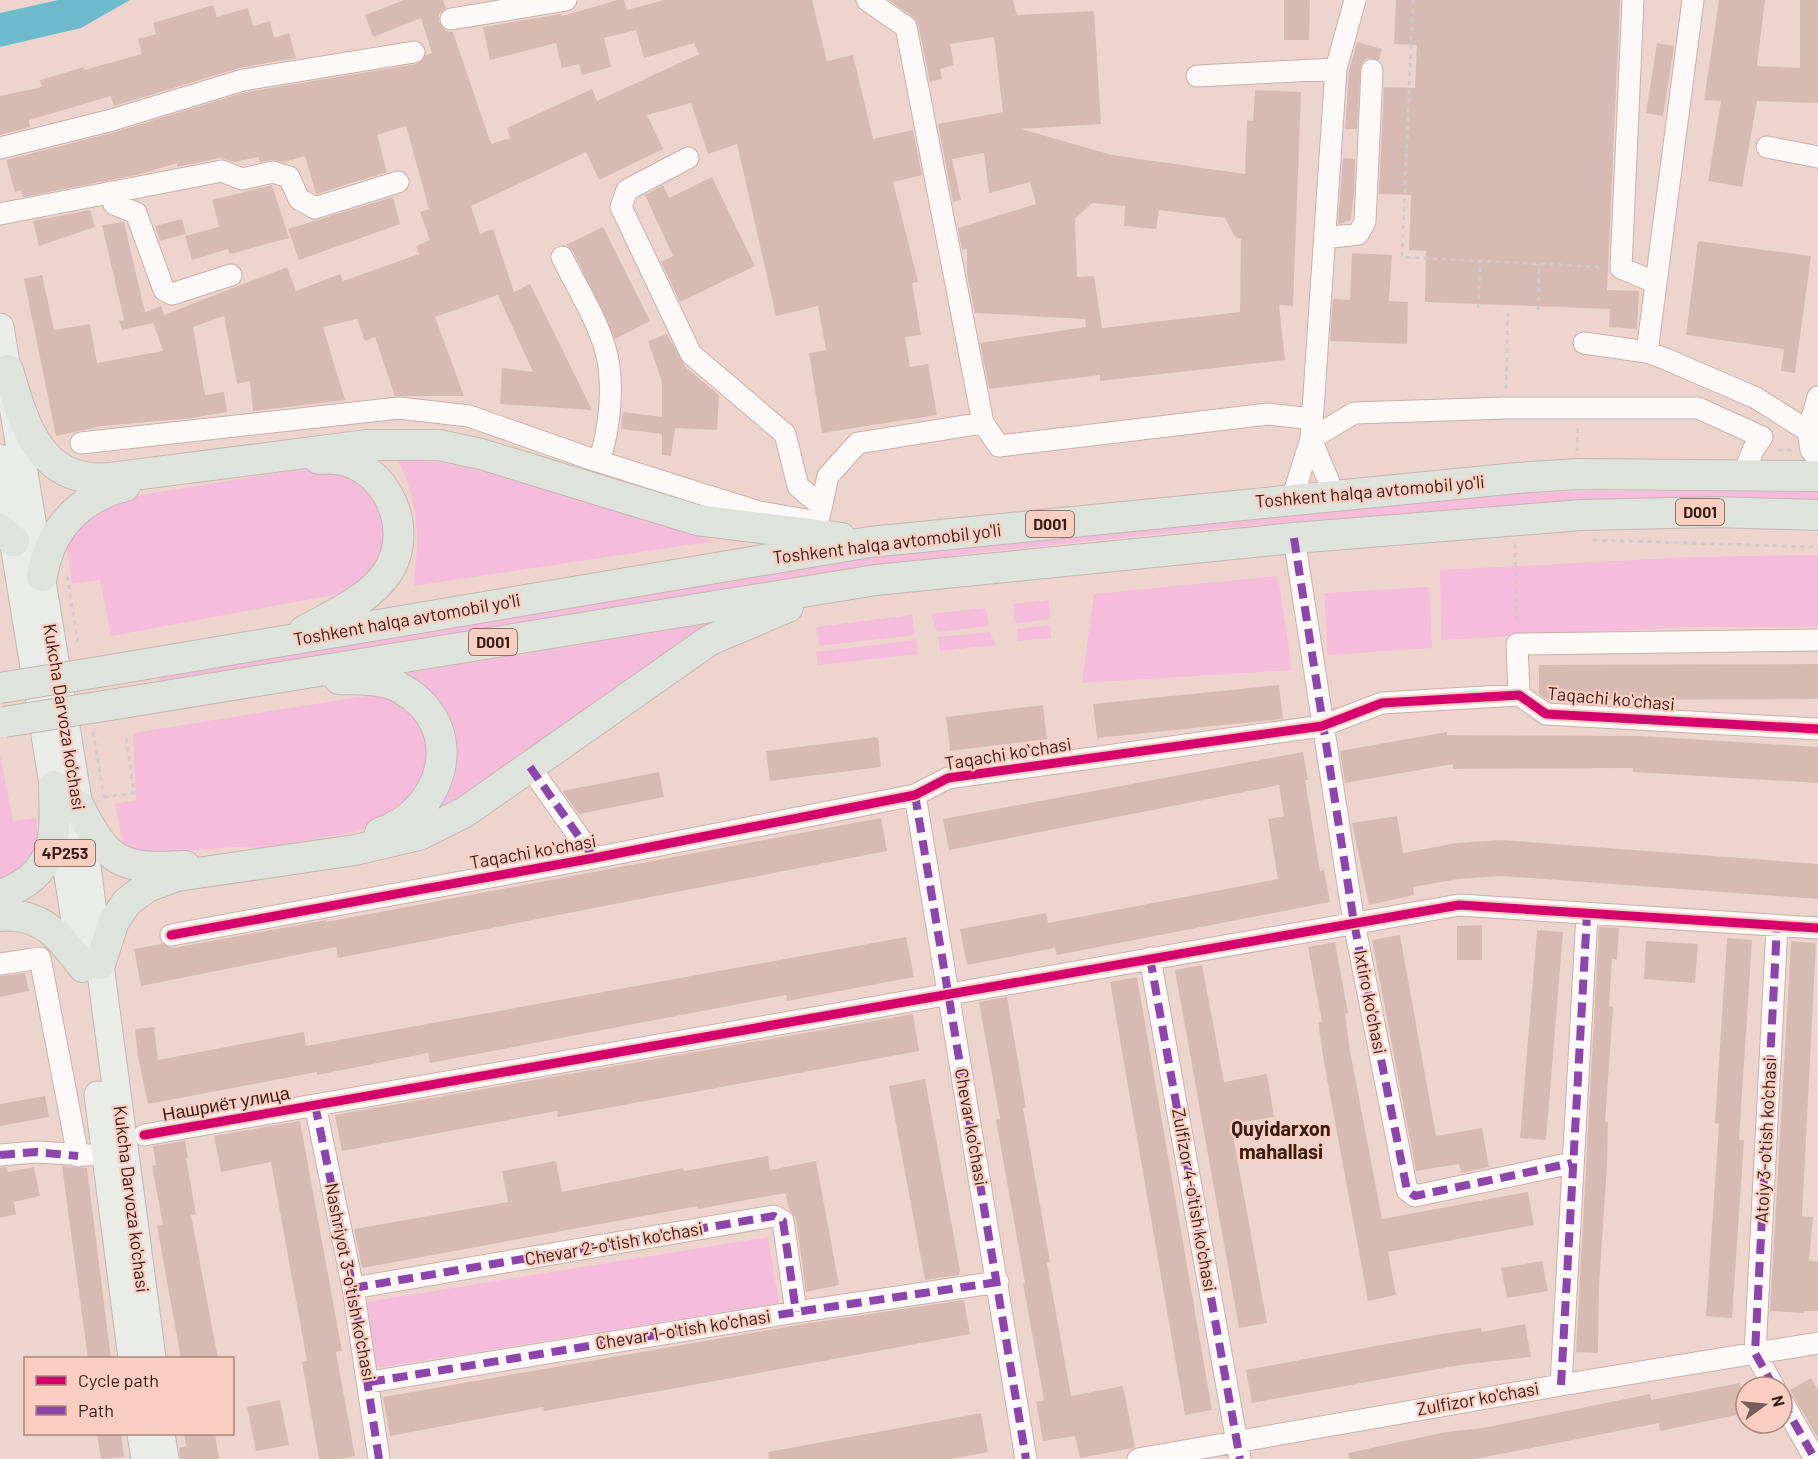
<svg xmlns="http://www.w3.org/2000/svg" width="1818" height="1459" font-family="Barlow,sans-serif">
  <rect width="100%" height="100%" fill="#edd5ce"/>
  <path fill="#f5bcdb" d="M398,460C445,460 488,472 533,484C594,501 654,521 714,541L413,586C420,540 419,502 398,460Z
    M315,467L341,470L381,497L387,555L350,590L338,594L111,636L100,580L72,584L65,534L109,500Z
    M1598,491L1818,492V502L1495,506L1199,530L975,553L752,584L160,682L159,678L256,658L818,562L1314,509L1528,493Z
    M1818,555V627H1693L1441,640L1440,570L1692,557Z
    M1278,576L1292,670L1082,683L1094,594Z
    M1429,587L1432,648L1328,655L1324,593Z
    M1049,600L1050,619L1015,623L1013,604Z
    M986,608L989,626L937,632L931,614Z
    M912,615L915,635L819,646L816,627Z
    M718,622L431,819L444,797L438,701L407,673Z
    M1050,625L1051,638L1018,641L1017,629Z
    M990,632L995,645L940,651L938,637Z
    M916,640L917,654L818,665L816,652Z
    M372,695L394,697L417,718L429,752L422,786L381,824L349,833L264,848L235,847L158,853L124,848L115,804L136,800L133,733Z
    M0,754L13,821L36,818L38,845L36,858L0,881Z
    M768,1237L779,1303L376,1368L366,1302Z"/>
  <path fill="#6ebbcd" d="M58,0H130L81,28L0,47V13Z"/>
  <path fill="#d7bbb3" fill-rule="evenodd" d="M404,0H443L446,8L439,14V22L446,31L453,32L491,144L510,138L507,128L592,89L597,101L699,54L694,43L644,58L636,30L604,38L611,67L582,75L579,64L562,68L556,43L490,60L483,27L561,14L562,16L618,0H624L627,10L664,0H812L827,61L853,55L873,139L913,130L922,175L893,182L918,282L912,283L921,335L905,337L910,367L928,364L937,415L822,433L809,353L826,350L818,306L776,316L737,144L708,154L691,103L647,115L663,149L599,180L586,152L471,206L480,234L493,229L514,292L530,284L592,410L500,404L502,368L533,372L498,295L435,317L464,396H395L375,337L365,341L357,319L323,327L345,400L253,411L250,381L237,384L224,316L193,327L205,395L224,392L227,412L192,418L102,426L56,436L24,279L42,275L54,330L90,324L97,363L163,351L153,323L122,330L119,321L124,320L102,225L124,222L145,312L161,306L164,315L287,267L296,291L340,274L343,281L419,254L416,246L430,240L420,212L429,209L406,126L377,135L387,172L316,194L305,156L284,162L271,160L260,162L258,157L235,162L220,158L177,167V163L141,174L23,197L21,190L15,192L6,160L115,132L246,92L417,64L426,55L432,53L421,18L373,37L365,15Z
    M889,0H1013L1017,15L1094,11L1101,124L1021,129L1112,155L1245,174L1247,120L1253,121L1255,90L1301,92L1293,306L1279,305L1285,360L1100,381V375L989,389L980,343L1086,327L1085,319L975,313L967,274V249L962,250L958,228L1036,204L1030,182L989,193L984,153L952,159L961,200L953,202L938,124L1003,112L994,37L950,44L954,65L940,69L942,79L930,82L918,24L913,17ZM1092,203L1125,206L1124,226L1156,229L1159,210L1225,218L1235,237L1241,239L1240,312L1102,328L1094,276L1077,277L1075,219Z
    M1284,0H1310L1309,40H1284Z
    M1396,0H1620L1607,290L1639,291L1637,329L1609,327L1610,309L1425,302L1426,251L1409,250L1411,195L1379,194L1384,87L1415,88L1417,45L1394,44Z
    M1719,0H1765L1757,66L1800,68V0H1818V103L1757,101L1742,187L1708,181L1721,101L1704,100Z
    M213,5L217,17L248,8L253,26L270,21L274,38L289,33L296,58L239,68L114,106L111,96L29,120L30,127L0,135V96L42,87L40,80L84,67V70L142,54L138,39L156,34L153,23Z
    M1357,42L1382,49L1379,60L1367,58L1361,64L1357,129H1345L1349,71Z
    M1657,43L1674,46L1663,116L1646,113Z
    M1343,158L1355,159L1354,193L1351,220L1338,224Z
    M712,177L755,266L680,302L661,262L673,256L645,195L663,185L669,198Z
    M272,185L289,238L230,254L228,249L192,260L185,236L219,227L212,200Z
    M393,197L400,224L299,260L288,229Z
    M90,210L95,227L39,246L33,221Z
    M182,219L186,234L160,241L155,226Z
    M603,227L650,321L615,339L573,251L566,245Z
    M1698,241L1811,256L1795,373L1781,371L1784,349L1686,335Z
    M1352,253L1392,255L1389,301L1408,302L1407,344L1330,341L1333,299L1350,300Z
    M667,334L686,368L719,395L717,430L675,428L671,456L662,455V434L621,429L623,412L662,417V382L648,341Z
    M1818,664V699L1548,700L1539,694V665Z
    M1279,685L1283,719L1097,738L1093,704Z
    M1043,705L1047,739L950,751L946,717Z
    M1447,732V735L1641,736L1818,747V783L1633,772V768L1453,769V764L1345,783L1340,751Z
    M878,737L881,767L770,781L766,751Z
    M1303,752L1308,780H1305L1320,871L1324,870L1330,902L1057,955L1055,948L967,965L960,929L1046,913L1048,923L1278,879L1268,819L1284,816L1279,785L949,850L943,819Z
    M659,772L664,797L579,814L562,791Z
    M1397,816L1403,853L1456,843L1502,840L1818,864V899L1502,876L1458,879L1413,887L1414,895L1369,905L1352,823Z
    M881,818L887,851L338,958L336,947L141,986L134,949L162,944L173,948L326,920V922Z
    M1482,925V960H1457V926Z
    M1599,927L1619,928L1617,960L1612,959L1609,1006L1613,1007L1605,1122H1608L1607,1165L1599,1285L1598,1353L1576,1352Z
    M1537,930L1563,932L1546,1140L1520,1138Z
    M1400,935L1436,1136L1482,1128L1489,1167L1461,1173L1459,1164L1416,1171L1372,940Z
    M906,937L914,977L787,1001L786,995L430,1063L428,1053L317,1075V1072L148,1104L138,1057L135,1029L154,1027L158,1060L304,1032L306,1046Z
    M1727,938L1752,940L1739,1140H1744L1732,1318L1706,1316L1719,1124L1715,1123Z
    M1646,941L1698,944L1695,983L1644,979Z
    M1791,941L1816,943L1802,1216L1813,1217L1809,1261H1818V1311H1804V1313L1770,1311Z
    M1335,942L1348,1013L1345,1014L1350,1051L1382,1219L1528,1192L1534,1225L1388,1252L1396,1295L1368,1301L1324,1062L1318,1022H1322L1308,947Z
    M1202,965L1224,1082L1267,1074L1274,1117L1231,1124L1267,1323L1239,1328L1175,970Z
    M25,973L29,991L0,997V976Z
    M1137,977L1212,1410L1185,1415L1110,982Z
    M1007,997L1026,1108H1023L1050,1262L1047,1263L1071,1396L1123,1386L1135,1447L1133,1448L1080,1458L1075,1436L1043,1441L1036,1402L1044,1400L1023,1283H1025L996,1120L1000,1119L979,1002Z
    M913,1014L919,1051L558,1117L557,1111L342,1151L335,1115Z
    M925,1079L960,1270L959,1275L925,1280L889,1086Z
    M45,1096L49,1117L0,1126V1104Z
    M300,1121L342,1351L336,1352L355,1456L341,1459H319L302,1362L307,1361L271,1162L221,1172L214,1136Z
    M185,1141L188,1158H186L196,1214L191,1215L218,1359H181L157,1226L163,1225L152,1166L156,1165L153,1146Z
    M768,1156L770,1170L816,1161L839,1285L806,1292L796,1219L789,1209L785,1193L698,1209V1206L362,1268L354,1229L508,1202L502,1171L556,1161L562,1192L683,1168L684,1171Z
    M62,1166L87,1168L111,1359H88Z
    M7,1167L8,1172L34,1167L40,1196L14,1202L16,1214L0,1218V1168Z
    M1542,1261L1548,1291L1507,1298L1501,1268Z
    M964,1300L970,1334L671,1389L544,1411L543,1407L390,1436L383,1397L809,1323Z
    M1525,1324L1531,1357L1460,1365L1252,1403L1246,1370L1441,1334L1481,1328L1482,1332Z
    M1811,1378L1818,1390V1438L1790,1390Z
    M1740,1383L1746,1413L1660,1431L1659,1423L1475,1459H1349L1348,1453L1446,1432L1483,1428L1650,1394L1651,1400Z
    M280,1400L289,1445L256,1451L247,1407Z
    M981,1413L988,1452L951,1459H769L768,1452Z
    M97,1434H121L124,1457L101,1459Z
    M184,1434H215L219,1459H180L179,1448L186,1446Z"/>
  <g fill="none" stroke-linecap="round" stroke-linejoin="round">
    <defs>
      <path id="minor" d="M867,0L906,27L983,423
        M1633,0L1621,268L1654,282
        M451,19L566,0
        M1197,76L1336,69
        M1767,147L1818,157
        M0,148L112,120L243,80L414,52
        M688,158L627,190L621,207L691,354L785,434L798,486L821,506
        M110,192L114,204L136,213L164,290L172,294L231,275
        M0,214L222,171L242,179L273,172L289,177L299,199L315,208L398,182
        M1325,238L1358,234L1365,222L1372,70
        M562,257C576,286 596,317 605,348C615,381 610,429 599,461
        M1584,343L1647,352L1668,360L1756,398L1808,431L1811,450L1818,457
        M1647,352L1693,0
        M1808,431L1818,397
        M1311,439L1354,413L1506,408H1698L1762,437L1753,450L1744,474
        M1311,439L1334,494
        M81,443L399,408L469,416L591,459L759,512L806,520
        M1292,499L1311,439L1336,69L1355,0
        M818,522L828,476L858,443L983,423L999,446L1268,414L1312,419
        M1294,538L1354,923L1407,1190L1415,1196L1429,1193L1572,1163
        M1519,695L1517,644L1818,640
        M530,767L594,858
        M915,795L1026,1459
        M171,935L594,858L915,795L948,778L1322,726L1382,703L1519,695L1546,714L1818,729
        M1150,958L1240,1459
        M0,964L40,958L78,1156
        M315,1105L353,1288L379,1459
        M144,1135L1459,905L1818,928
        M0,1155L36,1152L89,1155
        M353,1288L774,1216L783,1221L796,1312
        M370,1382L796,1312L998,1282
        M1561,1385L1587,914
        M1774,1387L1755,1353L1777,926
        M1782,1401L1815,1459
        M1138,1459L1561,1385L1818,1343"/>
      <path id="major" d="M0,327L79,806L152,1358
        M0,458L79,944
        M98,1095L132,1358
        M141,1434L145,1459
        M161,1434L165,1459"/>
      <path id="highway" d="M8,370C24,425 40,484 110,478L367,445H439L481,454L697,520L841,538
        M0,529L14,541
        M42,576C50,529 79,498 125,486
        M304,631C332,615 369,600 387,573C419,525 380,451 319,459
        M105,671L870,542L1517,478L1579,474L1818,476
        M339,679C360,680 384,678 402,689C468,727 445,811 380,833
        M110,705L876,580L1294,538L1582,515L1715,512L1818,515
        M79,806C107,862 120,870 185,866
        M0,895C57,874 56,839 54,786
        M0,916C40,911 61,937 83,967
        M100,964L114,921L127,902L147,887L177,876L355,850L419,835L465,812L710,640L788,607"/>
    </defs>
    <use href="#minor" stroke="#c9b1aa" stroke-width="23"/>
    <use href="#major" stroke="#c5b6b2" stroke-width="29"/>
    <use href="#highway" stroke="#c5b6b2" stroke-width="32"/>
    <path stroke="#d2cac8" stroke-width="3" stroke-dasharray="4.5 4.5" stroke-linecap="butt" d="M1413,0L1402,257L1601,267
      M1478,308L1480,261
      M1538,310L1539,264
      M1506,389L1508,309
      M1778,450H1792
      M1577,451L1578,425
      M1593,540L1818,547
      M1515,544L1517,624
      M67,576L78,643
      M93,732L105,802
      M104,797L134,793L126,736"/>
    <use href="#minor" stroke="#fcf9f8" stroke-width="21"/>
    <use href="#major" stroke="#eaece8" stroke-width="27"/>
    <use href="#highway" stroke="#dee3dc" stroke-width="30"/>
    <defs>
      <path id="highway-bridge" d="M0,688L105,671
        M4,722L110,705"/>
    </defs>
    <use href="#highway-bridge" stroke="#c5b6b2" stroke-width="32" stroke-linecap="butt"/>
    <use href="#highway-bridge" stroke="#dee3dc" stroke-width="30"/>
    <path stroke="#8e44ad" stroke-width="8" stroke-dasharray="15 8" stroke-linecap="butt" d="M1294,538L1354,923L1407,1190L1415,1196L1429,1193L1572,1163
      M530,767L594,858
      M915,795L1026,1459
      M1150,958L1240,1459
      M315,1105L353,1288L379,1459
      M0,1155L36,1152L78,1156
      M353,1288L774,1216L783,1221L796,1312
      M370,1382L796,1312L998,1282
      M1561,1385L1587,914
      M1774,1387L1755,1353L1777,926
      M1782,1401L1815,1459"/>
    <defs>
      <path id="cycleway" d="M171,935L594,858L915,795L948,778L1322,726L1382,703L1519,695L1546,714L1818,729
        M144,1135L1459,905L1818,928"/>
    </defs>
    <use href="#cycleway" stroke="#facec1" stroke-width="13"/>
    <use href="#cycleway" stroke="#d6006c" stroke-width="9"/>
  </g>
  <g text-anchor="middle" stroke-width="4.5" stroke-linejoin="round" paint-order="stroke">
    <g fill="#facec1" stroke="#725148" stroke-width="1.5">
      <rect x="1676" y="499" width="48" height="26" rx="4.5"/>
      <rect x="1026" y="511" width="48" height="26" rx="4.5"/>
      <rect x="469" y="629" width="48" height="26" rx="4.5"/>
      <rect x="35" y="840" width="60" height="26" rx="4.5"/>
    </g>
    <g font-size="16" font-weight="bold" fill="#371c14">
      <text x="1700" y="518">D001</text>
      <text x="1050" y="530">D001</text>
      <text x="493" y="648">D001</text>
      <text x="65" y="859">4Р253</text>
    </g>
    <g font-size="18" fill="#371c14" stroke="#facec1">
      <text transform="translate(1370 492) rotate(-5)" y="6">Toshkent halqa avtomobil yo'li</text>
      <text transform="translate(887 544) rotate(-7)" y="6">Toshkent halqa avtomobil yo'li</text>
      <text transform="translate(407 620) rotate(-10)" y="6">Toshkent halqa avtomobil yo'li</text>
      <text transform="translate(1611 699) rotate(5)" y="6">Taqachi koʻchasi</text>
      <text transform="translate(64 717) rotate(81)" y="6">Kukcha Darvoza ko'chasi</text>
      <text transform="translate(1008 754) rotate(-9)" y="6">Taqachi koʻchasi</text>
      <text transform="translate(533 852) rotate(-10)" y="6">Taqachi koʻchasi</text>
      <text transform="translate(1370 1002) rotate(79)" y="6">Ixtiro ko'chasi</text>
      <text transform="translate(226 1104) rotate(-10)" y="6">Нашриёт улица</text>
      <text transform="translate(971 1127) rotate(80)" y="6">Chevar ko'chasi</text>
      <text transform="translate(1766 1140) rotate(-87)" y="6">Atoiy 3-o'tish ko'chasi</text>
      <text transform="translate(131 1199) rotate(83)" y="6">Kukcha Darvoza ko'chasi</text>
      <text transform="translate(1194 1200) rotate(80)" y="6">Zulfizor 4-o'tish ko'chasi</text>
      <text transform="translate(614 1244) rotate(-10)" y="6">Chevar 2-o'tish ko'chasi</text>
      <text transform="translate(350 1282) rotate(79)" y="6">Nashriyot 3-o'tish ko'chasi</text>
      <text transform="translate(683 1330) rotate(-9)" y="6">Chevar 1-o'tish ko'chasi</text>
      <text transform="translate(1478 1399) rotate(-10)" y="6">Zulfizor ko'chasi</text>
    </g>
    <g font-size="20" font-weight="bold" fill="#371c14" stroke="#facec1">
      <text x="1281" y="1136">Quyidarxon<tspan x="1281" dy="23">mahallasi</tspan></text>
    </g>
  </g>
  <rect x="24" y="1357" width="210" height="78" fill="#facec1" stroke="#ac877c" stroke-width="1.5"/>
  <rect x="36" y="1376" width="30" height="9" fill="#d6006c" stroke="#ac877c" stroke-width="1.5"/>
  <text x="78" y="1387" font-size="18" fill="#371c14">Cycle path</text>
  <rect x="36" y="1406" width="30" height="9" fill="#8e44ad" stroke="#ac877c" stroke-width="1.5"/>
  <text x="78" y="1417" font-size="18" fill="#371c14">Path</text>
  <g transform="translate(1764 1405) rotate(75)"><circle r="28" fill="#facec1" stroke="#ac877c" stroke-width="1.5"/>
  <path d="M0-4.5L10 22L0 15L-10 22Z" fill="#775d55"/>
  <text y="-9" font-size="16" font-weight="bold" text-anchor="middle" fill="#371c14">N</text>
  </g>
</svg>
